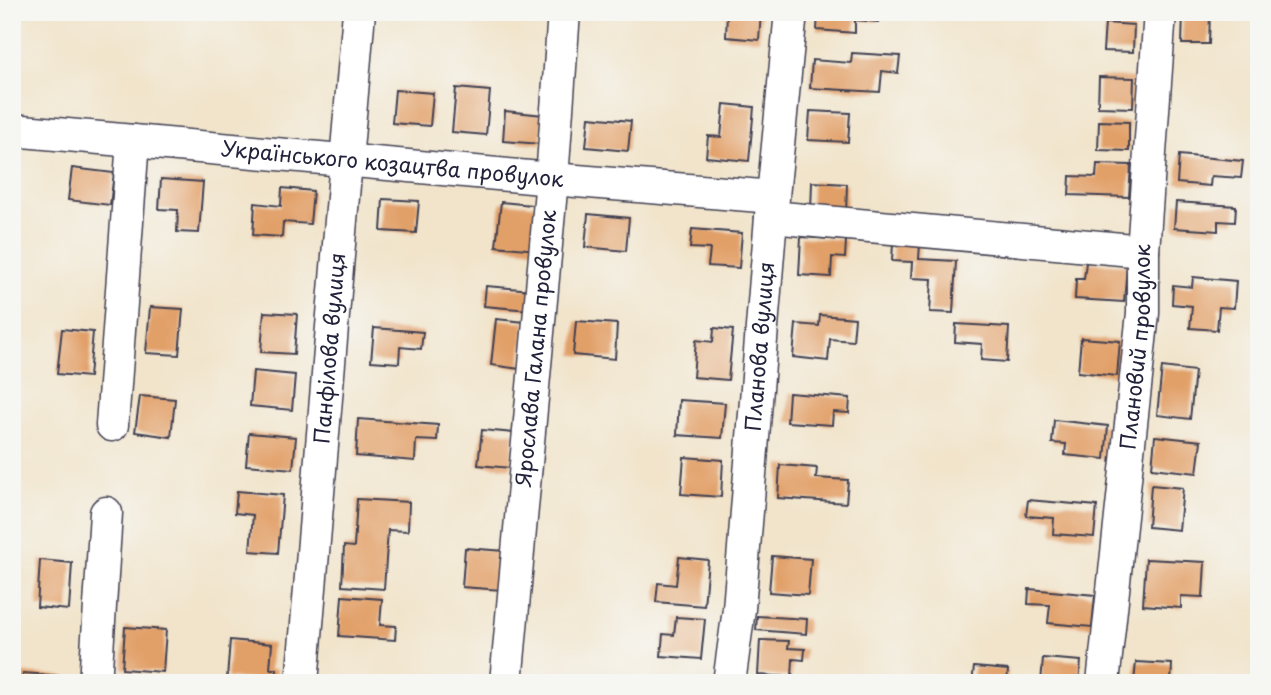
<svg xmlns="http://www.w3.org/2000/svg" width="1271" height="695" font-family="'Playpen Sans',sans-serif">
  <rect width="100%" height="100%" fill="#f6f6f2"/>
  <filter id="ink" filterUnits="userSpaceOnUse"><feTurbulence type="fractalNoise" baseFrequency=".0143" numOctaves="2"/><feDisplacementMap in="SourceGraphic" scale="14" xChannelSelector="R" yChannelSelector="G"/><feConvolveMatrix kernelMatrix="1 2 1 2 8 2 1 2 1" color-interpolation-filters="sRGB"/></filter>
  <filter id="wash" filterUnits="userSpaceOnUse"><feTurbulence type="fractalNoise" baseFrequency=".00686" numOctaves="4" result="noise"/><feDisplacementMap in="SourceGraphic" scale="28" xChannelSelector="R" yChannelSelector="G"/><feGaussianBlur stdDeviation="1.57" result="paint"/><feColorMatrix in="noise" values="0 0 0 0 0 0 0 0 0 0 0 0 0 0 0 0 0 1.4 0 .05"/><feComposite in="paint" operator="in"/></filter>
  <g filter="url(#wash)">
    <rect width="100%" height="100%" fill="#f1e4cb"/>
    <g id="blocks">
      <path fill="#e2a069" d="M193,12H235V18L193,14Z
        M727,12H761L759,40L726,37Z
        M818,12H879L878,22L855,20V33L817,30Z
        M1183,12H1210L1209,44H1182Z
        M1105,23L1134,25L1133,52L1103,51Z
        M852,53L900,56L898,73L882,71L880,92L810,88L812,60L851,63Z
        M1099,77L1134,78L1133,108L1098,107Z
        M456,88L490,91L486,135L452,132Z
        M395,90L433,93L430,126L392,123Z
        M724,104L754,107L749,161L706,157L708,136L721,137Z
        M505,111L543,115L541,144L503,141Z
        M810,111L850,113L848,142L808,140Z
        M589,117L631,121L628,151L586,147Z
        M1099,121L1129,122V151L1098,150Z
        M1179,155L1243,161L1241,178L1211,176L1210,186L1177,183Z
        M1097,164L1131,165L1129,197L1069,195L1070,176L1096,177Z
        M72,168L114,173L110,205L68,200Z
        M161,179L203,182L199,233L177,232L178,210L159,209Z
        M812,182L847,184L846,213L811,211Z
        M282,188L313,191L310,224L283,222L282,237L253,235L255,203L281,206Z
        M383,199L419,201L416,233L381,231Z
        M501,202L542,206L537,250L496,246Z
        M1176,202L1236,206L1235,222L1218,221V231L1174,228Z
        M588,214L629,218L626,251L585,247Z
        M692,229L742,233L739,268L708,266L710,249L690,248Z
        M801,237L846,240L845,258L832,257L831,277L799,275Z
        M893,243L920,244L919,259L956,261L953,313L930,312L932,279L911,278L912,262L892,261Z
        M1086,262L1127,265L1124,302L1075,299L1076,279H1084Z
        M1193,277L1236,281L1234,308L1219,307L1217,330L1190,328L1192,306L1172,304L1173,285L1192,287Z
        M486,286L532,290L530,310L484,306Z
        M150,307L183,309L179,355L146,353Z
        M264,312L297,314L294,354L261,352Z
        M820,315L855,318L853,341L830,339L828,361L793,357L796,324L819,326Z
        M496,319L525,322L520,369L491,365Z
        M576,321L617,324L615,359L573,355Z
        M956,324L1009,327L1007,362L981,360L982,344L955,342Z
        M374,328L423,332L421,349L400,347L399,363L371,361Z
        M714,328L733,330L728,380L693,377L696,340L713,342Z
        M62,329L93,332L89,377L57,374Z
        M1081,338L1120,341L1117,376L1078,372Z
        M1162,367L1195,371L1190,419L1157,415Z
        M253,371L295,375L292,410L250,406Z
        M789,393L850,398L849,413L833,412L832,425L787,422Z
        M140,396L175,399L171,437L135,432Z
        M679,400L725,403L722,438L677,435Z
        M358,419L438,425L437,441L416,440L415,461L356,456Z
        M1054,420L1108,426L1105,459L1065,455L1066,444L1052,443Z
        M482,430L514,433L511,468L478,465Z
        M249,433L296,437L293,469L246,465Z
        M1155,436L1201,441L1197,473L1152,468Z
        M684,457L723,460L721,497L681,494Z
        M780,465L817,468L816,478L848,480L846,503L778,498Z
        M1151,485L1183,488L1179,530L1148,527Z
        M237,491L283,495L278,553L250,551L253,515L235,513Z
        M357,499L409,502L408,531L388,530L384,589L342,586L344,546L354,547Z
        M1028,500L1097,506L1094,537L1053,534L1054,518L1026,516Z
        M465,548L505,551L502,590L462,587Z
        M772,556L811,559L808,595L769,592Z
        M679,557L708,560L704,606L656,602L658,583L676,585Z
        M1146,559L1205,562L1203,597L1181,596V608L1143,605Z
        M40,560L72,563L69,610L37,607Z
        M1029,589L1095,595L1092,627L1048,623L1050,605L1028,604Z
        M342,596L382,599L380,625L396,626L395,640L339,636Z
        M757,616L807,619L806,634L756,630Z
        M676,617L705,619L701,659L661,656L663,634L674,635Z
        M125,627L166,630L163,672L122,669Z
        M230,640L272,644L270,669H277L276,681L227,678Z
        M760,640L789,641L788,648L805,649L804,660L793,659L792,677L758,675Z
        M1043,658L1081,661L1079,683H1041Z
        M1136,662L1172,664L1171,683H1134Z
        M974,667L1008,670L1007,683H972Z
        M23,673L63,676L62,683H22Z"/>
    </g>
  </g>
  <g filter="url(#ink)">
    <use href="#blocks" fill-opacity="0" stroke="#413f51" stroke-width="2"/>
    <g fill="none" stroke-linecap="round" stroke-linejoin="round">
      <defs>
        <g id="minor">
          <path id="s1" d="M12,130L552,179L773,197"/>
          <path d="M771,217L1143,251"/>
          <path d="M112,425L133,141"/>
          <path d="M95,683L106,513"/>
          <path id="s2" d="M302,683L346,161L359,12"/>
          <path id="s3" d="M506,683L552,179L564,12"/>
          <path id="s4" d="M729,683L739,609L771,217L791,12"/>
          <path id="s5" d="M1103,683L1143,313V251L1160,12"/>
        </g>
      </defs>
      <use href="#minor" stroke="#413f51" stroke-width="35"/>
      <use href="#minor" stroke="#fff" stroke-width="32"/>
    </g>
  </g>
  <g text-anchor="middle" stroke-width="7" stroke-linejoin="round" paint-order="stroke">
    <g font-size="21" fill="#22223b" stroke="#f6f6f2">
      <text dy="7" stroke="none"><textPath href="#s1" startOffset="382">Українського козацтва провулок</textPath></text>
      <text dy="7" stroke="none"><textPath href="#s2" startOffset="336">Панфілова вулиця</textPath></text>
      <text dy="7" stroke="none"><textPath href="#s3" startOffset="336">Ярослава Галана провулок</textPath></text>
      <text dy="7" stroke="none"><textPath href="#s4" startOffset="338">Планова вулиця</textPath></text>
      <text dy="7" stroke="none"><textPath href="#s5" startOffset="338">Плановий провулок</textPath></text>
    </g>
  </g>
  <rect width="1271" height="695" fill="none" stroke="#f6f6f2" stroke-width="42"/>
</svg>
